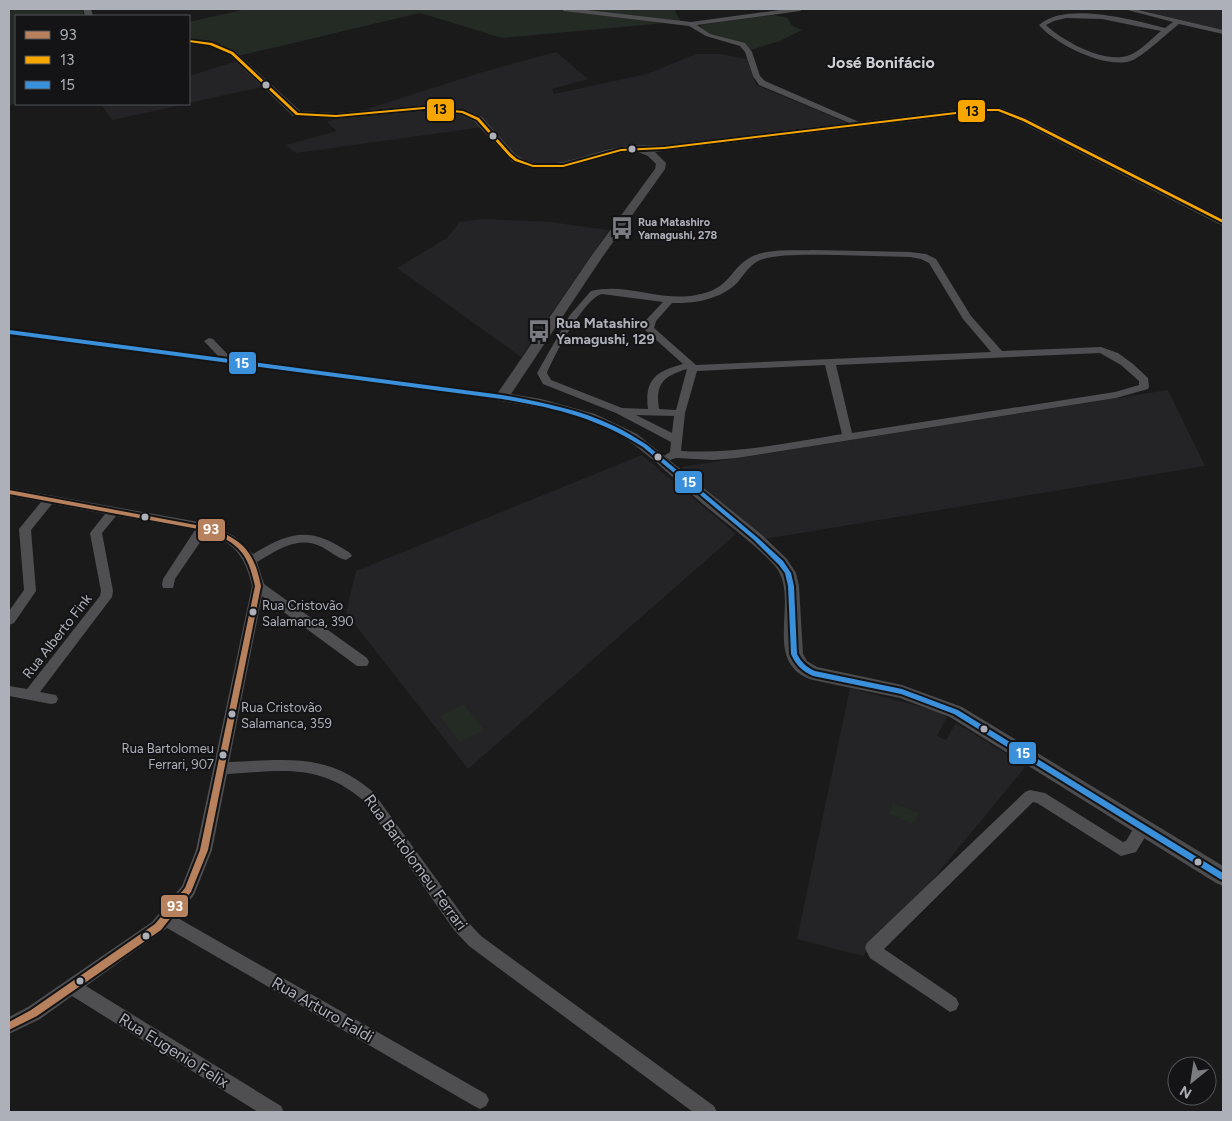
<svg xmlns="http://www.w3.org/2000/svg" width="1232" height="1121" font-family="Figtree,sans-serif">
  <rect width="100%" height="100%" fill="#1a1a1a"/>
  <path fill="#242426" d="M1135,9H1223V30Z
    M556,52L588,79L552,89L554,94L647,74L696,54H721L747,59L756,85L853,125L658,147L610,148L565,163L540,164L517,157L490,126L296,153L286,145L337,131L327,122L479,73Z
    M237,61L266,86L189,103V76Z
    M101,104H186L112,120Z
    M484,219L550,222L609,230L521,357L397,268L447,238L460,222Z
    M1168,390L1205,466L764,539L681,467Z
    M642,455L736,534L468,769L346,613L356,571Z
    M850,688L937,711L947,717L937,736L946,740L956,723L1026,766L929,884L863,956L797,939Z"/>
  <path fill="#242a24" d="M9,9H82L84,16H16V103L9,106Z
    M246,9H553L665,23L502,38L420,13L238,56L213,44L189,40V22Z
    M581,9H674L681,22Z
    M774,15L788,18L792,26L802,30L780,41L751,50L706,33L700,25Z
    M464,704L484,730L460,742L440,716Z
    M893,803L919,813L914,824L889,814Z"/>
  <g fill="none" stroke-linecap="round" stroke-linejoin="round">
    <path fill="#4f4f52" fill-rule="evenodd" d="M561,9H579L691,22L787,9H803L800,11L697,25L710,34L745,43L752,52L760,76L765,81L866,125L859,127L759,85L753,76L745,52L740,46L706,36L689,26L564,11Z
      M1124,9H1134L1223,30V34L1179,24C1167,33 1146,54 1133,60C1108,71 1055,44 1039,25C1066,1 1133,20 1165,28L1173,22ZM1066,18L1102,19L1161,31C1152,38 1139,53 1127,56C1103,63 1063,41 1046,25L1054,21Z
      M812,250L910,252L926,254L936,259L971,316L1002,351L1101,347L1118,353L1133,364L1148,378L1149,387L1148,389L1116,398L737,458L713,460L676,458L670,460L664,456L670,452L671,442L616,413L543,384L537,373L570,315L591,291C626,282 661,302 696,295C731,289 728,270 751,257C768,248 794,251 812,250ZM838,255L910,257L921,259L929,263L963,319L991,352L696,365L654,328L656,321L672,303C694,304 721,299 737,283C743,276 749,266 758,261C774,253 819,255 838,255ZM602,294L663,302L646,320L644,329L683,364C657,371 644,379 648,409L622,408L551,380L547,373C554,356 584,298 602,294ZM1100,353L1121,365L1139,381V385L1115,392L852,433L836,365ZM825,365L842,434C788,443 735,454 681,451L685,413L697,371ZM687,369L676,410L659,409C655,383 664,376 687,369ZM636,415L674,416L672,433Z
      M9,329L218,356L204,341L209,338L213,339L231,358L502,394L507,397L502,400L9,335Z
      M9,488L204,523L234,536L253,554C292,530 312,527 350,553L352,556L346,560C337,558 330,551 322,547C298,535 278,550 257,562L264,584L367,658L369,662L367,666H357L262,596L229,762C286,760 327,752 373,792L466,920L481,936L714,1106L717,1112H693L469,946L454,930L363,800C318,762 281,771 227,774L212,850L194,895L176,917L486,1094L489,1100L486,1106L480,1109L474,1106L167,928L86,986L281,1106L284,1112H258L72,996L40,1019L9,1034V1017L28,1007L152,922L182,886L196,850L252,586C245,556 235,544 207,532L175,579L173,588H163L162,585L163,579L195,530L116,516L102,533L113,591L112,597L40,692L56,695L58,699L56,703L51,704L9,696V686L27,689L100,596L101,591L90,533L105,514L52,504L31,530L36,591L14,623L9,625V611L24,590L19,529L41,502L9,496Z
      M1030,790L1045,793L1123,842L1126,841C1132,832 1135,820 1147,824L1150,829L1136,852L1121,856L1037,803L1033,802L884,949L956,998L959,1004L956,1010L950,1012L870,958L865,948L867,943L1025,792Z"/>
    <path fill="#4c4c4e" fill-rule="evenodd" d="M83,9H91L93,16H85Z
      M189,38L214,42L235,51L300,111L336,113L424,105L463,109L482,117L514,153C545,179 587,151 621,147C635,145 650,145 664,145L981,107H999L1028,118L1223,218V225L1219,224L1020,122L998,113H981L655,152L666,163L665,169L601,259L511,394L541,399L595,414L637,434L762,535L787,559L796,573L799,586L803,654L807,661L817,667L902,685L962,707L1223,866V886L1216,883L950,717L900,698L813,680C759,663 802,598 775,566C754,543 727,524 703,504C678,483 654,458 627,440C615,432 599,426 586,420C557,409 527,407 497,400L495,397L592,255L655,169L656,164L648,156L638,152L621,153L563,169L529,168L512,162L474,121L461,115L424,111L336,119L293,116L229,55L209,46L189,44Z"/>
    <defs>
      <path id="bus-1" d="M9,490L212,528C244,541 254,552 261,586L208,850L191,892L161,930L37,1016L9,1030V1022L31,1010L155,924L185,888L200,850L255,586C248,553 239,544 209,531L9,494Z"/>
      <path id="bus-2" d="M189,40L212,43L233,52L298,113L336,115L424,107L463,111L479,118L511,154L517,159L533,165H563L621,149L664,147L981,109H999L1025,119L1223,220V223L1023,121L998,111H981L664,149L621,151L563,167H533L515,161L509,156L477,120L462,113L424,109L336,117L296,115L231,54L210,45L189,42Z"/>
      <path id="bus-3" d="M9,330L502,395C540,402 578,409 614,426C625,431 636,438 647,445L758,538L783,561L791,573L794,586L797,654C801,662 806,667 815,671L902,689L958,710L1223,873V880L1220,879L954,714L901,694L813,676C802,671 796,665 791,654L788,586L785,573L779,565L754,540L643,447C597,418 556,408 502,399L9,334Z"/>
    </defs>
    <use href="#bus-1" stroke="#141416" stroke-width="4"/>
    <use href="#bus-2" stroke="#141416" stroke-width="4"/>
    <use href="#bus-3" stroke="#141416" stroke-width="4"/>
    <use href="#bus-1" fill="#b6815c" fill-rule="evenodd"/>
    <use href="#bus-2" fill="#f7a600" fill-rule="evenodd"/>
    <use href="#bus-3" fill="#3a90db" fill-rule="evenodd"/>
  </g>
  <defs>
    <symbol id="bus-bare" viewBox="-9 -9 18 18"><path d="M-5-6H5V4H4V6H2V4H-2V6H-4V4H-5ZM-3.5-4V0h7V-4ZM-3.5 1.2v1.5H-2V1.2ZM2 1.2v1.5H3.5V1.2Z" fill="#7a7c81" stroke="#141416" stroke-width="2.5" paint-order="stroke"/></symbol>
  </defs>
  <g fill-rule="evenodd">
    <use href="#bus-bare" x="606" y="212" width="32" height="32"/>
    <use href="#bus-bare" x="523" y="315" width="32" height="32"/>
  </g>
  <g fill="#adb0b9" stroke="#141416" stroke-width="2">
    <circle cx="266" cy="85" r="4.5"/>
    <circle cx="493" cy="136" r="4.5"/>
    <circle cx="632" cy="149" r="4.5"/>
    <circle cx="658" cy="457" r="4.5"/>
    <circle cx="145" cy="517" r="4.5"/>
    <circle cx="253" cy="612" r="4.5"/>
    <circle cx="232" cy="714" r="4.5"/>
    <circle cx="984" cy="729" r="4.5"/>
    <circle cx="223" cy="755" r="4.5"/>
    <circle cx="1198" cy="862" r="4.5"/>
    <circle cx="146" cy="936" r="4.5"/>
    <circle cx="80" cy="981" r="4.5"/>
  </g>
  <g text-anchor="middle" stroke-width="4" stroke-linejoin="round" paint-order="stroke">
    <g font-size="11" font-weight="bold" fill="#adb0b9" stroke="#141416" text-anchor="start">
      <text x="638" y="226">Rua Matashiro<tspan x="638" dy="13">Yamagushi, 278</tspan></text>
    </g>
    <g font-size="13" fill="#adb0b9" stroke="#141416" text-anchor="start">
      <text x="262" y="610">Rua Cristovão<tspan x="262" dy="16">Salamanca, 390</tspan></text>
      <text x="241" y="712">Rua Cristovão<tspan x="241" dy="16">Salamanca, 359</tspan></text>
      <text x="214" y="753" text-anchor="end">Rua Bartolomeu<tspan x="214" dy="16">Ferrari, 907</tspan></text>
    </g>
    <g font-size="14" font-weight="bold" fill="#adb0b9" stroke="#141416" text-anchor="start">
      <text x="556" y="328">Rua Matashiro<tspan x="556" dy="16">Yamagushi, 129</tspan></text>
    </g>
    <g font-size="14" fill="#adb0b9" stroke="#141416">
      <text transform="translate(57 636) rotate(-52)" y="5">Rua Alberto Fink</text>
    </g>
    <g font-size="16" font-weight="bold" fill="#cdcfd5" stroke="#141416">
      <text x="881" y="68">José Bonifácio</text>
    </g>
    <g font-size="16" fill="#adb0b9" stroke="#141416">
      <text transform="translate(416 862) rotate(54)" y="6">Rua Bartolomeu Ferrari</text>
      <text transform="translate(323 1009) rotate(30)" y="6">Rua Arturo Faldi</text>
      <text transform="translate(174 1050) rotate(32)" y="6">Rua Eugenio Felix</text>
    </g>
  </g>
  <g stroke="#141416" stroke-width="2">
    <rect x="426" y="98" width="29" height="24" rx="5" fill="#f7a600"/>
    <rect x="957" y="99" width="29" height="24" rx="5" fill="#f7a600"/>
    <rect x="228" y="351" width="29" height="24" rx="5" fill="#3a90db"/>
    <rect x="674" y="470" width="29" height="24" rx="5" fill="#3a90db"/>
    <rect x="197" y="518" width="29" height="24" rx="5" fill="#b6815c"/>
    <rect x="1008" y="741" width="29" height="24" rx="5" fill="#3a90db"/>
    <rect x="160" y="894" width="29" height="24" rx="5" fill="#b6815c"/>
  </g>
  <g font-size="14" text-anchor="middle" font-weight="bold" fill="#fff">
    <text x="242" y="368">15</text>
    <text x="689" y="487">15</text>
    <text x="211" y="534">93</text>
    <text x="1023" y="758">15</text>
    <text x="175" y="911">93</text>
  </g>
  <g font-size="14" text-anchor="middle" font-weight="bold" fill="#111">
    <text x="440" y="114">13</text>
    <text x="972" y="116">13</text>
  </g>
  <rect width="1232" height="1121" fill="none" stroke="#adb0b9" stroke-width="20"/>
  <rect x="15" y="15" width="175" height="90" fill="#141416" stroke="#515257"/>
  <rect x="25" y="31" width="25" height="8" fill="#b6815c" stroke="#515257"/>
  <text x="60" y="40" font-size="15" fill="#adb0b9">93</text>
  <rect x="25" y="56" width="25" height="8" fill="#f7a600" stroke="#515257"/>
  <text x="60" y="65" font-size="15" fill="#adb0b9">13</text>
  <rect x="25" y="81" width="25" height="8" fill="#3a90db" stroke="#515257"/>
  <text x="60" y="90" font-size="15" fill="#adb0b9">15</text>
  <g transform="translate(1192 1081) rotate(210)"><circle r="24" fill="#141416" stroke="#515257"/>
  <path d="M0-4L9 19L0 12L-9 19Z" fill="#7a7c81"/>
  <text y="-8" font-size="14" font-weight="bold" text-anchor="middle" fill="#adb0b9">N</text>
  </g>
</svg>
